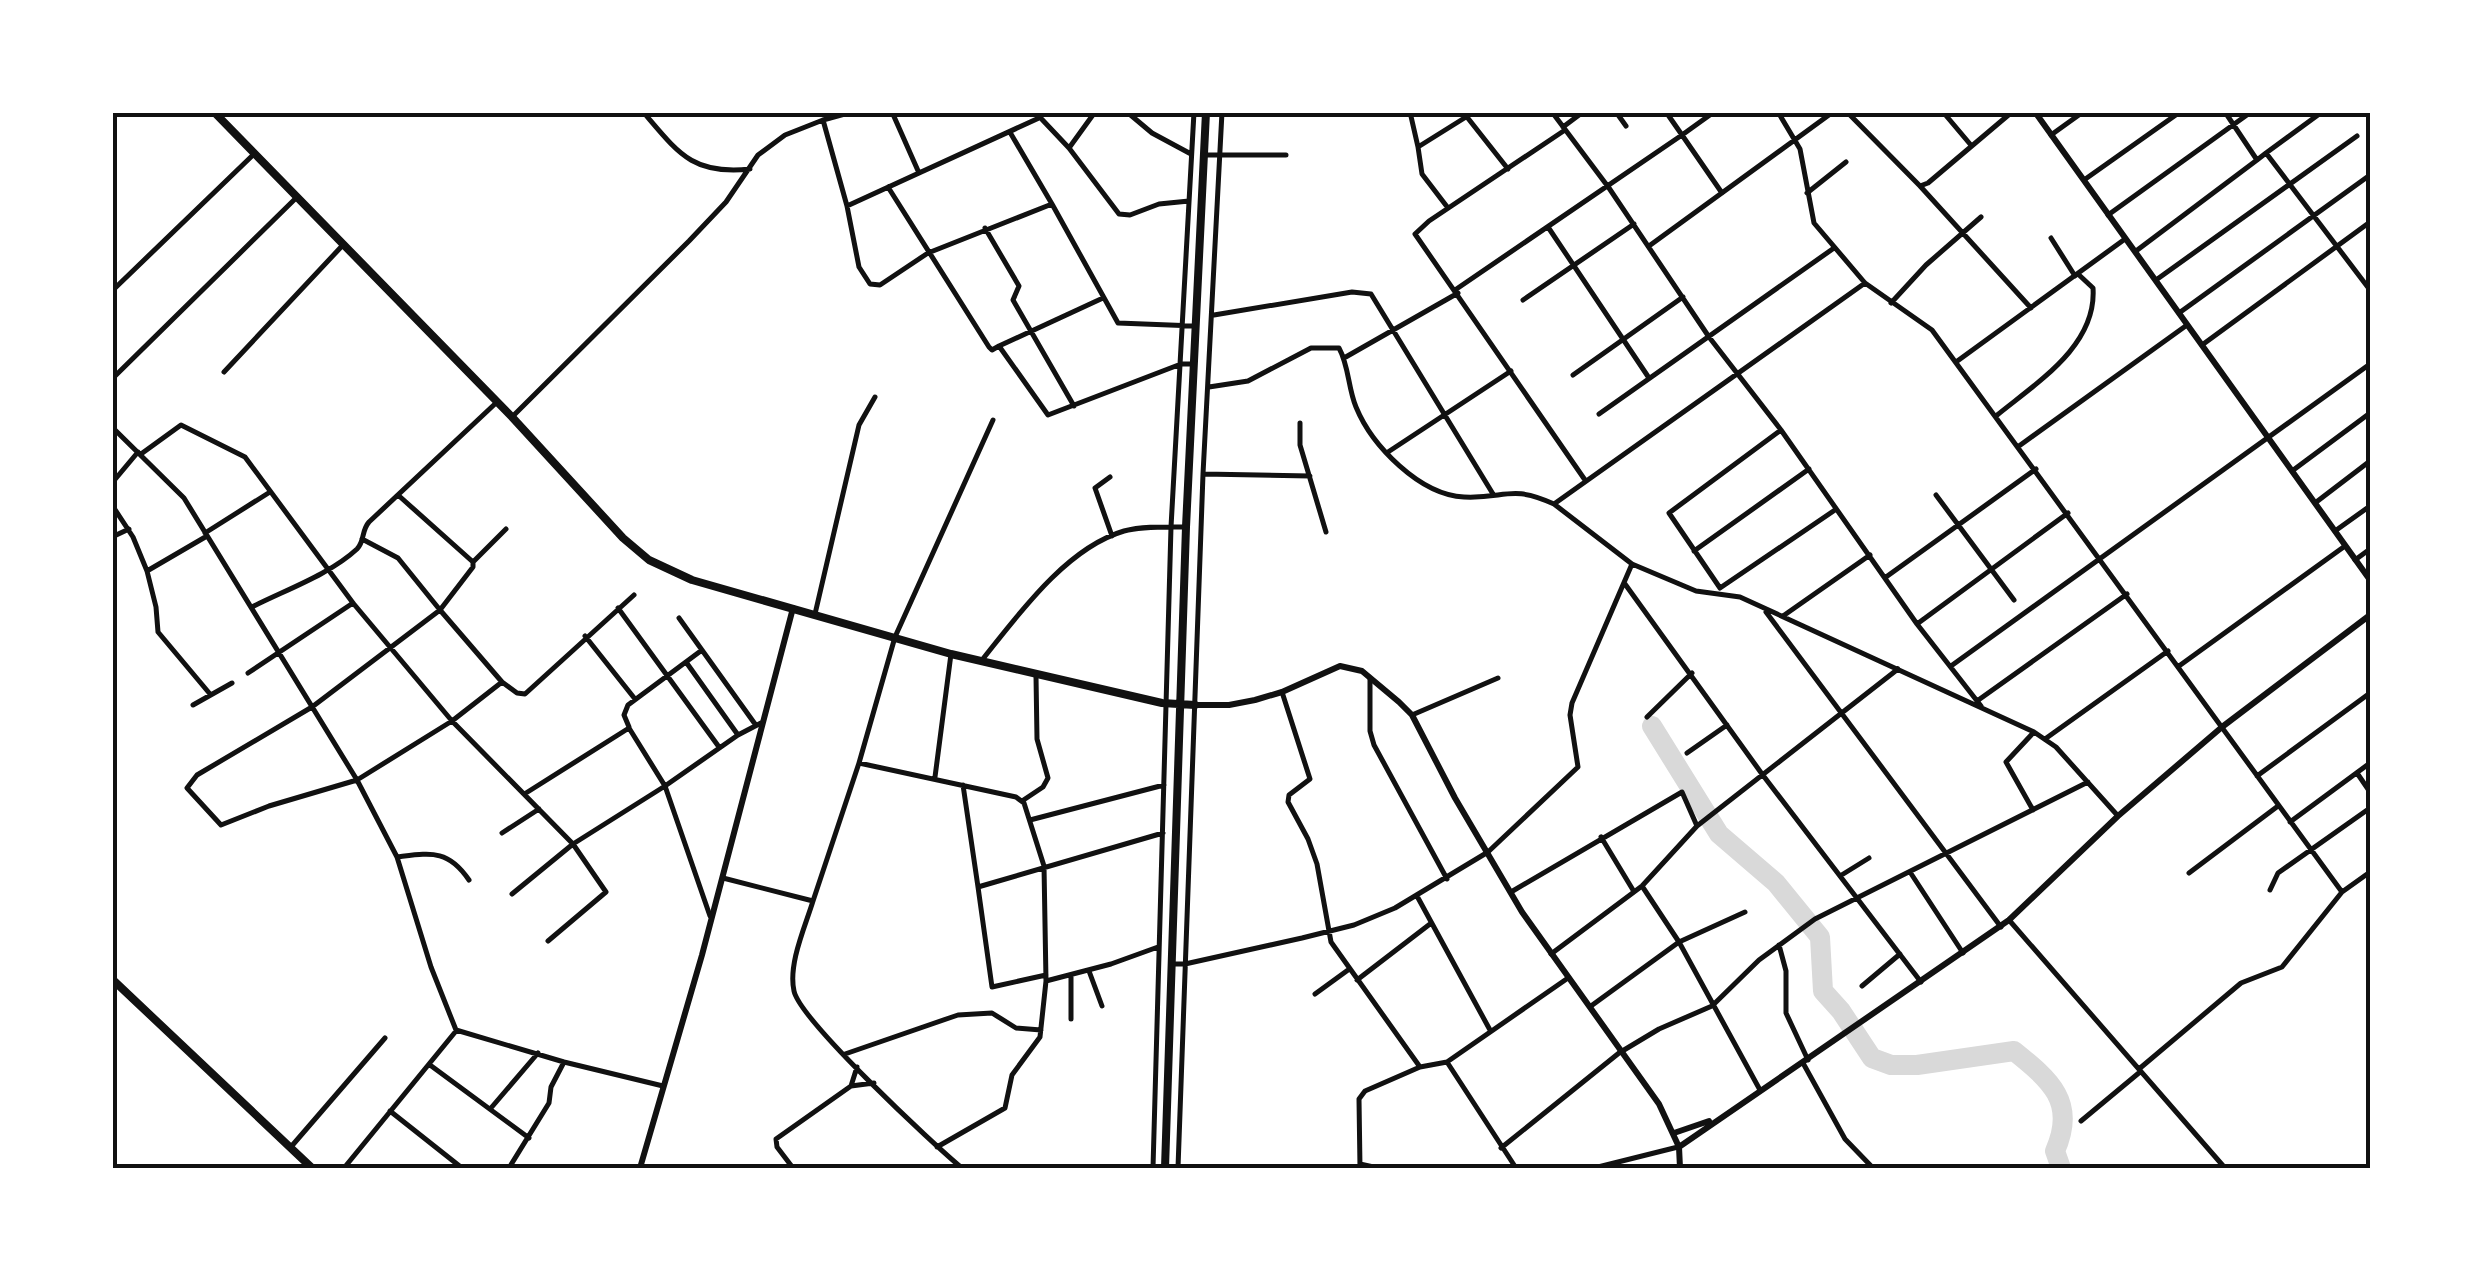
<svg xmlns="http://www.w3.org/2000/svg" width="2483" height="1281" font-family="'Fira Sans Condensed',sans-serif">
  <rect width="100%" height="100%" fill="#fff"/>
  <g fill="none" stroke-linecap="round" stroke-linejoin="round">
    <path stroke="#d9d9d9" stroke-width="20" d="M1652,726L1719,834L1776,883L1820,937L1823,991L1841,1011L1872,1058L1891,1065H1917L2014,1051C2050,1080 2077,1102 2055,1151L2061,1168"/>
    <path stroke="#111" stroke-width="5" d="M852,112L823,120L847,206L859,267L870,284L880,285L928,253L1052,204L1118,323L1195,326
      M892,112L919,173
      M1035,112L1069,148L1119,214L1130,215L1159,204L1189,201
      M1127,112L1152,133L1191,154
      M1410,112L1418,147
      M1552,112L1609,188L1709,337L1781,430L1917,624L1981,706
      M1616,112L1626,126
      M1666,112L1682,135L1714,112
      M1778,112L1800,149L1814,223L1865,283L1932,330L2342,892L2370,872
      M1847,112L1920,186L1928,183L2012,112
      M1943,112L1970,144
      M2225,112L2257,160L2266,153L2370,290
      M644,113C679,154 693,175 750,169
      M1467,117L1508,169
      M1563,127L1583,112
      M1565,130L1429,221L1415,234L1585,480
      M1011,134L1052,204
      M2051,135L2083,112
      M1069,148L1095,112
      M2266,153L2322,112
      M1204,155H1286
      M2084,180L2180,112
      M1920,186L2031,308
      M888,187L989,347L992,350L999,346L1048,415L1181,364H1193
      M1807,193L1846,162
      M847,206L1039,118
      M1448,208L1422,174L1418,147L1474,112
      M2108,215L2251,112
      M1548,227L1649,378
      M985,228L1019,286L1013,300L1074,406
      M2051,238L2075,276
      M1649,246L1833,112
      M2136,251L2257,160
      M2156,280L2357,136
      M1865,283L1554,504L1632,564L1696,591L1740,597L2034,732L2056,747L2118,816
      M1455,290L1682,135L1722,193
      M112,291L254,154
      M1523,300L1634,224
      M1891,303L1926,265L1981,217
      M2179,313L2370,175
      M1214,315L1352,292L1371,294L1493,494
      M2202,345L2370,222
      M999,346L1103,298
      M1344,358L1458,293
      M1956,362L2125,239
      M224,372L342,246
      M1573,375L1683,297
      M112,379L295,199
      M1209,387L1248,381L1311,348H1339C1349,366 1348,388 1356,407C1372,446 1420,495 1464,497C1506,499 1510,484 1554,504
      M1599,414L1834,248
      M1996,416C2036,383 2097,346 2093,288L2078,274
      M512,417L689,241L726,202L758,155L785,135L823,120
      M1300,423V445L1326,532
      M112,427L184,498L357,780L397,857L431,967L456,1030L564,1062L663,1086
      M2019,446L2187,325
      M1388,452L1511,371
      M141,454L181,425L245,457L353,603L452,721L573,844L665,786L738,735L761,723
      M2292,471L2370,413
      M1203,474L1310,476
      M1110,477L1095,488L1112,536
      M112,483L138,452
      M1936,495L2014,600
      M2315,503L2370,461
      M112,505L133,537L147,571L156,607L158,632L210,694
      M2335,531L2370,506
      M205,533L270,492
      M112,537L129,529
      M362,539L398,558L440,610L473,567V562L398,495
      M1694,551L1809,469
      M2355,560L2370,549
      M473,562L506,529
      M147,571L207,536
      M1886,577L2036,469
      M1625,584L1762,774L1921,982
      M1720,588L1669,513L1781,430
      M1720,588L1835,510
      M252,607C285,590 329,575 357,549C365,541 361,531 369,522L497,402
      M618,608L719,747
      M440,610L502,682L452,721L357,780L269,806L221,825L187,788L197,775L312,707Z
      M1766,612L2001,927
      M815,614L859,425L875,397
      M1783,616L1870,555
      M679,618L755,724
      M1917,624L2068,513
      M585,636L635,699
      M982,660C1018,615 1066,548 1124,531C1143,526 1166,527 1186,527
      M686,662L738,735
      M1951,666L2370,364
      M2179,666L2345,546
      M248,673L353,603
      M1370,679V731L1374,745L1447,879
      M502,682L517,693L525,694L634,595
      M1282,692L1310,779L1289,795L1288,802L1308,839L1317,864L1331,942L1420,1067
      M1977,701L2127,594
      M193,705L232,683
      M1412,715L1498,678
      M1647,717L1692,673
      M629,727L624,715L628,705L702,650
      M2045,739L2168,651
      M1687,753L1727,725
      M859,763L895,637L993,420
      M2357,773L2370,792
      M2257,776L2370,693
      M935,777L951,654
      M963,785L978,887L1163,833
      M526,793L629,728L665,786L710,916
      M1022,801L1043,787L1048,778L1037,739L1036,676
      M2033,810L2006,762L2034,732
      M1030,820L1164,785
      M2290,822L2370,763
      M1697,826L1898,669
      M502,833L539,809
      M1601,837L1633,890
      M397,857C431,853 448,849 469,880
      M1910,872L1963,953
      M2189,873L2278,806
      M1840,876L1869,858
      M723,878L813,901L859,763L1016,797L1024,803L1044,866L1046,981L1040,1037L1012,1075L1005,1108L937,1147
      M1642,886L1679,942L1760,1090
      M978,887L992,987L1046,975
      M2270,890L2278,873L2370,808
      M1511,892L1682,792L1697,826L1642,886L1551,954
      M512,894L573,844L606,892L548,941
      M1417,896L1490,1030
      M813,901C805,927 788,964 794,991C800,1020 933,1144 962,1168
      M2009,920L2225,1168
      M1779,945L1786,971V1013L1808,1060
      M1172,964H1185L1302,938L1354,925L1395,908L1488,852L1578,767L1570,715L1572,703L1632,564
      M1089,971L1102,1006
      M1071,975V1019
      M1357,980L1430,924
      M1046,981L1111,964L1158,947
      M1862,986L1900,954
      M1315,994L1348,970
      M1591,1006L1679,942L1745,912
      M845,1054L958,1015L992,1013L1016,1028L1041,1030
      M1447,1062L1516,1168
      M1803,1063L1845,1139L1873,1168
      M430,1065L529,1138
      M2139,1069L2241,983L2282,967L2342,892
      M851,1086L857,1067
      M491,1108L538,1053
      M390,1111L462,1168
      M2081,1121L2140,1072
      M290,1148L385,1038
      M1501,1148L1619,1053L1659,1029L1712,1006L1759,960L1815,919L2088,782
      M1360,1164L1378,1168
      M344,1168L456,1031
      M509,1168L549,1103L551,1087L564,1062
      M793,1168L777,1147L776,1139L851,1086L874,1083
      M1153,1168L1171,527L1194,112
      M1178,1168L1203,474L1222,112
      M1360,1168L1359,1099L1365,1091L1420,1067L1447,1062L1568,978
      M1594,1168L1678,1147"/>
    <path stroke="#111" stroke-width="6" d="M2035,112L2370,580
      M1195,705H1229L1255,700L1282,692L1340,666L1362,671L1399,702L1412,715L1455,798L1522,912L1659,1104L1679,1147L1680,1168
      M1674,1133L1709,1121
      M1679,1147L2009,920L2118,816L2222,727L2370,615
      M640,1168L702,955L793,608"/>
    <path stroke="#111" stroke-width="8" d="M214,112L512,417L623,538L649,560L692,580L951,654L1162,703L1195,705
      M112,979L312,1168
      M1165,1168L1186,527L1206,112"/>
  </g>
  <rect width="2483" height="1281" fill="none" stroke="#ffffff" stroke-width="230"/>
  <rect x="115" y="115" width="2253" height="1051" fill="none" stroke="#111" stroke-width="4"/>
</svg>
